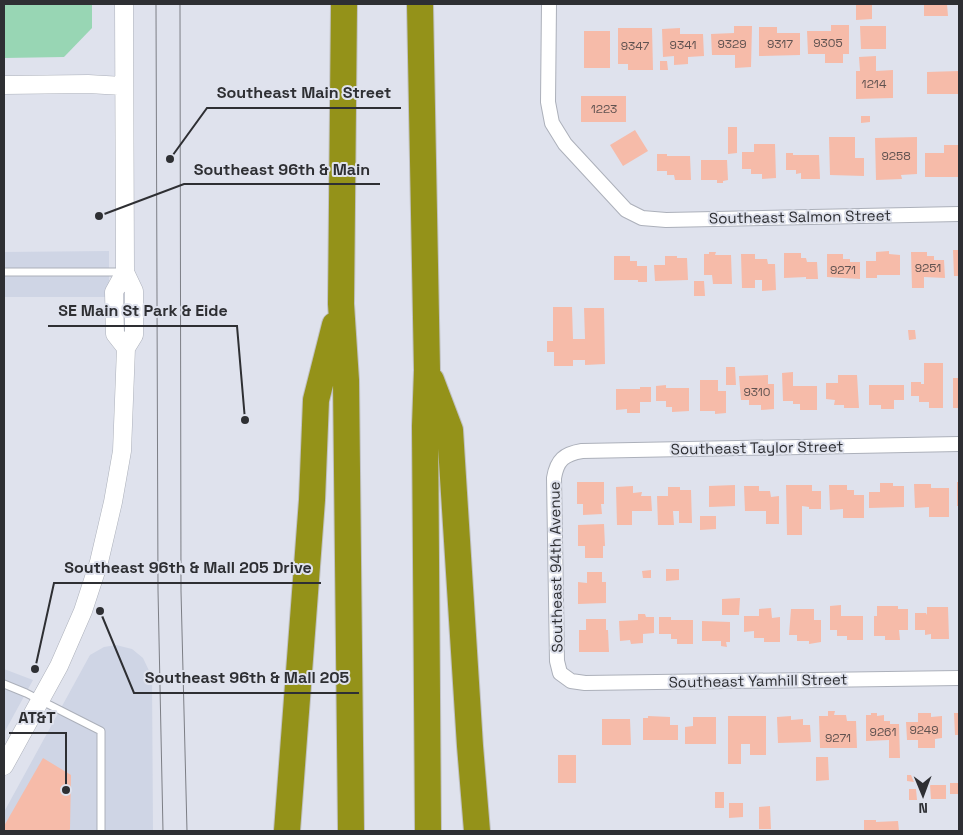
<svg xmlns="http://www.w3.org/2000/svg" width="963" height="835" font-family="'Space Grotesk',sans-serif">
  <rect width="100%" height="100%" fill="#dfe2ed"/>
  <path fill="#cfd5e5" d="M109,251V297H4V252Z
    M116,645L132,649L143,658L152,677L153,831H4V812L90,655L104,647Z
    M4,669L33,680L4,733Z"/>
  <path fill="#98d6b4" d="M4,4H92V28L64,57L4,58Z"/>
  <path fill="#f6bba9" d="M856,4H872V19L856,20Z
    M924,4H947L948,16H924Z
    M831,25H849V54H843V63H825V54H808L807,31H831Z
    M734,26H752L751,67L735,68V55H712L711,34L734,33Z
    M860,26H886V49H861Z
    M759,27H777V33H800V55L759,56Z
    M618,28H652L653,70H628V64H618Z
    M680,28V34H703L704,56L688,57V64L674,65V56L663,57L662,29Z
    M584,31H610V68H584Z
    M876,56V71L893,70V98L856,99V71H860L859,57Z
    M660,61H667L668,70H660Z
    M959,71V94H927V72Z
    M581,96H626V122H581Z
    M861,116H870V122L861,123Z
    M728,127H737V153L728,154Z
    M635,130L648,151L623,166L610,145Z
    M829,137H855V158H864V176L830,175Z
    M917,137V174L901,175L902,179L876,180L875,138Z
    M754,144H775L776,178L762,179V174H751V169H742V152H754Z
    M944,145H959V177H925V153H944Z
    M786,153H793V155H819L820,179H801V173L796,174V170H786Z
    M657,154H667V156H690L691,180H675L674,175H667V171H657Z
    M701,160H727L728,180L723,181V183H717V180H701Z
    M953,250H959V276H954Z
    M889,251V254L900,255V275H877V278H866V261H876V252Z
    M709,252H716L715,255H731L732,284H713L712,275H704V254H709Z
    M911,252H927V256H934V260H944L945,278L924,277V288H912Z
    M784,253H801V258H806L807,262H817L818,279H806V277L784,278Z
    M741,254H755V259H767L768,264H775L776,290L762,291V280H755V288H742Z
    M827,254H843V259H850V262H860V279L827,277Z
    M614,256H630V261H637V266H647V282H638V280H614Z
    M665,256H677V258H687L688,280L655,281L654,265H665Z
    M694,281H704L705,296H694Z
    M553,307H572L573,339H585L584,308H604L605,364L585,365V360H573V366H554V352H547V341H553Z
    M908,330H915L916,339L909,340Z
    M924,363H943V408H929V402H919V396H911V382H921V384H924Z
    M726,367H735L736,385H726Z
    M793,372V386H817V410H800V404H793V401H783L782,373Z
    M768,375V384H774V409L761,410V405H749V400H741L739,376Z
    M838,375H857L859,408H844V405H834L835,400L826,399V383H838Z
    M953,378H959V408H953Z
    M700,380H718V391H726V413L715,414V411H700Z
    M666,385V388H689V411L672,412V407H666V401H656V386Z
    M869,385H904V400H894V409H881V405H869Z
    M640,387H651V402H640V413H627V409L616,410V389H640Z
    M577,482H604V504H601L602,514L583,515V504H577Z
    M957,482H959V506H957Z
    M880,483H893V486H904V507L869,508V492H880Z
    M914,484H931V488H949V517H929V507L915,508Z
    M735,485V506L709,507V486Z
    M786,485H812V491H821V509H809V507L802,506V535H787Z
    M829,485H847V490H854V495H864V518H843V509L830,510Z
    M633,486V493L642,492L641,496H651L652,511H632V525H617L616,487Z
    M744,486H759V491H770L771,497L779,496V524H766V511H745Z
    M668,487H680V490H691L692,523H679V511H673L674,525H658L657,496H668Z
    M700,516H716V529L700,530Z
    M604,524L605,546H603V558H585V546H578V525Z
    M666,569H679V580L666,581Z
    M651,570V578H643L642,571Z
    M587,572H602V582H606V603L578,604V582L587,583Z
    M740,598L739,615H722V599Z
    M841,605V616H863V640H847V636H837V630H830V606Z
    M877,606H898V609H908V630H899L900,640H885V636H874V616H877Z
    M927,607H948L949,639H931V634L925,635V630H915V613H926L927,615Z
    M771,608L772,618L780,617V642H764V638H754V631L744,632V616H759V609Z
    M791,609H814V620H821V642L809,644V641H797V635H789Z
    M638,614H645L646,617H654V633L643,634V643L631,644L630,640L620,641L619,621L638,620Z
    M659,617H671V620H693V644H677V639H671V634H659Z
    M586,619H606V630H608L609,652H579V630H586Z
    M702,621L730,622V642H726L727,647L721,646V641H702Z
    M828,711H835L834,715H846L847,721H856L857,748H820L819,716H828Z
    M871,713H877V716L884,715V721H890V724H899L900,758H889V740L866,741V715H871Z
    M918,713H931V717L942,716V738L935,739V748H918V740H907L906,722H918Z
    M954,713H959V735H955Z
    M648,716L670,717V725H678V740H643V718H648Z
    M728,716H766V755H750V744H741V764H728Z
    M791,716V720L803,719V725H810L811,742L778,743L777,717Z
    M693,717H716V744H685V727L693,726Z
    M602,719H630L631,745H602Z
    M558,755H576V783H558Z
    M816,757H828L829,780L816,781Z
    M43,758L71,775L70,829L69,831H4V826Z
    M907,775H914V782L907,781Z
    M950,783H959V794H950Z
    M930,785H946V799H931Z
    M909,789H916L917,800H909Z
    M715,792H724V808H715Z
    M729,803H743V817L729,818Z
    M770,806L771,829H759V807Z
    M864,820H876V822L898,821L899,831H864Z"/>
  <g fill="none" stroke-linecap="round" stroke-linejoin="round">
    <defs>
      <path id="service" d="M4,272H123
        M4,684L26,693L101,731V831"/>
      <path id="minor" d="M549,4L548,102L552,123L565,144L626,210L642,218L666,220L959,214
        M959,444L582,451C564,454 557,460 554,478L557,661L560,673L571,681L585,683L959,678"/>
      <path id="tertiary" d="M4,85L88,84L123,86
        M125,272L114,292L115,334L126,348
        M4,766L59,666L83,611L99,562L113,502L122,451L126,348L134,335V291L125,272L124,4"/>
      <path id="motorway" d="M344,4L341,304L346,380L351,831
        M420,4L427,370L425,426L428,831
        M431,380L450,430L470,746L477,831
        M287,831L312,500L316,400L335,325"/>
    </defs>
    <use href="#service" stroke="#acb0ba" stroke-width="9"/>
    <use href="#minor" stroke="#acb0ba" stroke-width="16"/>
    <use href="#tertiary" stroke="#acb0ba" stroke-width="19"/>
    <use href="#motorway" stroke="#c0c1c2" stroke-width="28"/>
    <use href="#service" stroke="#fff" stroke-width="7"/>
    <use href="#minor" stroke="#fff" stroke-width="14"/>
    <use href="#tertiary" stroke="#fff" stroke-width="18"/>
    <use href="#motorway" stroke="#949219" stroke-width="26"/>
    <path stroke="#7c7e85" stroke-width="1" d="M156,4L158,590L163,831
      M180,4L181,591L187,831"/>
  </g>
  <g text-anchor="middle" stroke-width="4" stroke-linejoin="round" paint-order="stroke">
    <g font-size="12" fill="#605250">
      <text x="828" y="47">9305</text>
      <text x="732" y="48">9329</text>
      <text x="780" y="48">9317</text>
      <text x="683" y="49">9341</text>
      <text x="635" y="50">9347</text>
      <text x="874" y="88">1214</text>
      <text x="604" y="113">1223</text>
      <text x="896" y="160">9258</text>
      <text x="928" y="272">9251</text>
      <text x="843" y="274">9271</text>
      <text x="757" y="396">9310</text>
      <text x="924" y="734">9249</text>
      <text x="883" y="736">9261</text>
      <text x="838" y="742">9271</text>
    </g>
    <g font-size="15" fill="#2e2f33" stroke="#dfe2ed">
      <text transform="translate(800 217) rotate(-1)" y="5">Southeast Salmon Street</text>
      <text transform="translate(757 448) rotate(-1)" y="5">Southeast Taylor Street</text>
      <text transform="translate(556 567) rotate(-91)" y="5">Southeast 94th Avenue</text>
      <text transform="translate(758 681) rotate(-1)" y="5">Southeast Yamhill Street</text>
    </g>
  </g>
  <path fill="none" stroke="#2e2f33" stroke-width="2" d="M170 159L207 108H401M99 216L184 184H380M245 420L237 326H48M35 669L54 583H321M100 611L134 693H359M66 790L66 733H9"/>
  <g fill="#2e2f33" stroke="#dfe2ed" stroke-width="2">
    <circle cx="170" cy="159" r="5"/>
    <circle cx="99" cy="216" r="5"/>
    <circle cx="245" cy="420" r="5"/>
    <circle cx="35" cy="669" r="5"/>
    <circle cx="100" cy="611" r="5"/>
    <circle cx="66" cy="790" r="5"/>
  </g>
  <g font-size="16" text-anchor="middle" font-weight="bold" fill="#2e2f33" stroke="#dfe2ed" stroke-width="4" stroke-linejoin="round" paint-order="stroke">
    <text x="304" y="98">Southeast Main Street</text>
    <text x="282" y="175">Southeast 96th &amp; Main</text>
    <text x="143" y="316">SE Main St Park &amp; Eide</text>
    <text x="188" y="573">Southeast 96th &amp; Mall 205 Drive</text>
    <text x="247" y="683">Southeast 96th &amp; Mall 205</text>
    <text x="37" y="723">AT&amp;T</text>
  </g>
  <rect width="963" height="835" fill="none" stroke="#2e2f33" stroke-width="10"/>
  <g transform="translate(923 795) rotate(179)" stroke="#dfe2ed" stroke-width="4" paint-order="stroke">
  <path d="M0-4L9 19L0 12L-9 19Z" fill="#2e2f33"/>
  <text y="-8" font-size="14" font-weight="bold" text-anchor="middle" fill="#2e2f33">N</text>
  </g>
</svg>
